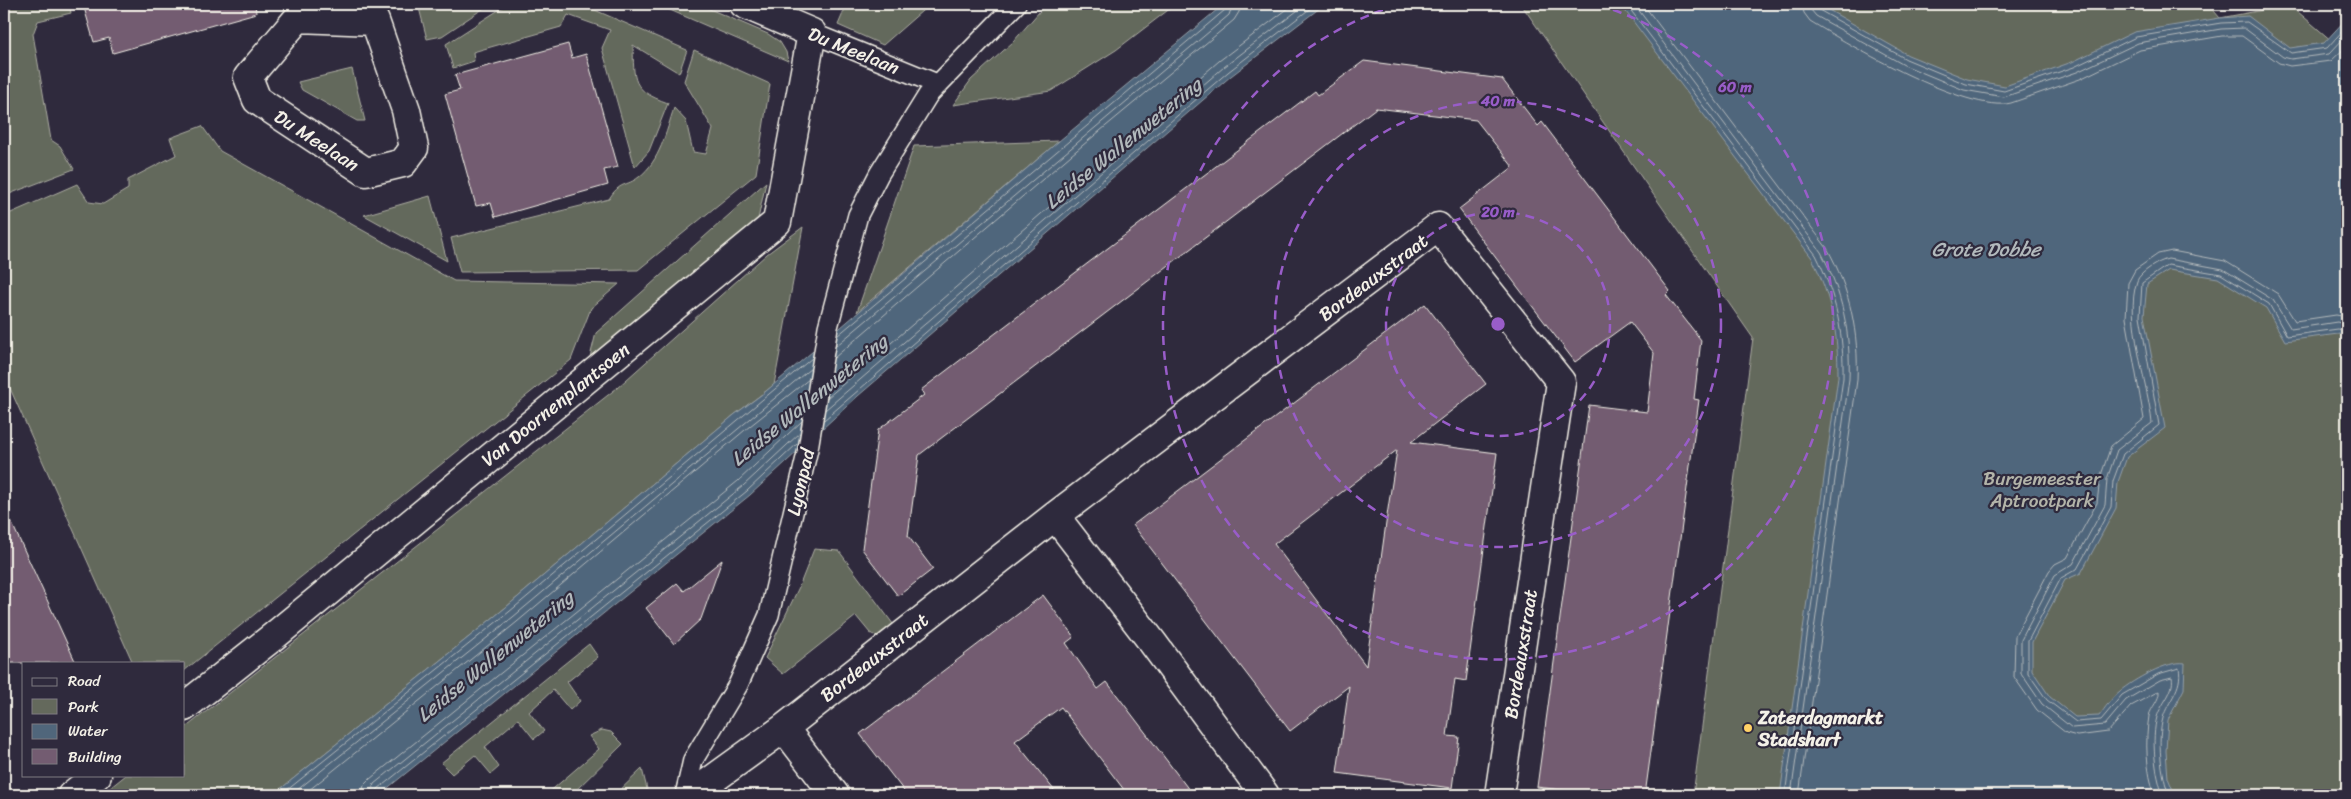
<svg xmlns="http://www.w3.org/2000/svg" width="2351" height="799" font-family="Sriracha,sans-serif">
  <rect width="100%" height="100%" fill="#2f2a3d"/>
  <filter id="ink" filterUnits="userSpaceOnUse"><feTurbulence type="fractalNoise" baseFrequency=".02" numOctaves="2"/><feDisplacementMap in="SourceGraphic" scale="10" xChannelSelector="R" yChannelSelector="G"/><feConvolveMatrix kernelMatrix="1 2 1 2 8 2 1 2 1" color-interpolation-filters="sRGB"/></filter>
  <g filter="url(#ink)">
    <path fill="#64695c" stroke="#acada2" d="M4,4H69L71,13L38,21L33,34L51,140L60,146L74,169L4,196Z
      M418,4H490L442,36L427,39Z
      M508,4H581L687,50L679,73L633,45C634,81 631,90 668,103L649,151L635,167L602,48L610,30L568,15L561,27L473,52L474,61L453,68L446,44Z
      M656,4H698L768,34L780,42L786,52L788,61Z
      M847,4H930L883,45L838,25Z
      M1046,4H1176L1116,50L1051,91L953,105L971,80L1013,42Z
      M1521,4H2208L2220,18L2290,5L2347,54V795H1693L1753,338Z
      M694,50L770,84L756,174L638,270L460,272L451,238L609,199C620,181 626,187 639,177C660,161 666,132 674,108L686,121L693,152L706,154L713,129L684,81Z
      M352,69L365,121H357L302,90L298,82Z
      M202,126L220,151L454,281L619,284L591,308L571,360L184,671V663H133L4,375V216L77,184L89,202L103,204L128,189V180L176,155L170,138Z
      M1059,141L857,312L914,146Z
      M766,182L758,219L590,357L596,333Z
      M430,196L447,261L364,215Z
      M803,227L774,385L734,415L505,608L273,795H101L126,775H184V729L617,388L767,254Z
      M814,549L839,551L896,628L882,639L870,633L856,616L783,674L765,658L799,587Z
      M589,644L598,657L567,682L580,701L570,710L553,690L529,712L544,731L534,739L518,719L485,747L499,767L491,774L475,755L452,774L441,763Z
      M602,730L611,732L623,744L571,795H546L599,749L589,736Z
      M642,769L647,789L645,795H615Z"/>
    <path fill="#50667b" stroke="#929ea7" d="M1224,4H1325L1231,76L858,396L750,495L379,795H273L505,608L734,415L765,392L1059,141Z
      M1620,4H1818L1908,55L1967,79L2005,86L2072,62L2134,32L2220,18L2248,16L2290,48L2324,43L2347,18V336L2338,334L2285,341L2266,308L2218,278L2169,270L2147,284L2144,316L2165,428L2127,457L2118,482L2116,508L2081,573L2065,580L2032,642V670L2050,697L2075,717L2099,716C2105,708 2112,697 2120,691C2133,680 2168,660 2185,663L2184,689L2168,720L2166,751L2168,778L2175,795H1780L1838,377C1838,332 1832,299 1812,258Z"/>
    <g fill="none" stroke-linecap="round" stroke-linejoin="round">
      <path stroke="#b2b9bc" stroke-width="1" d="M1626,4L1816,255C1836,295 1844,334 1843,378L1785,795
        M1634,4L1821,252C1842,292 1851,333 1849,379L1791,795
        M1643,4L1827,248C1850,289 1859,333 1857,380L1799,795
        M1802,4L1804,13L1810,21C1849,45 1968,114 2011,103L2080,79L2140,50L2222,36H2242L2279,63L2290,66L2331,61L2347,46
        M1810,4L1811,10L1816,16L1904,65L1964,90L2004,97L2077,72L2138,43L2221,29L2244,28L2283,57L2291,59L2329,54L2347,35
        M1816,4L1819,10L1906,59L1966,84L2004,91L2074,67L2136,37L2221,23L2247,22L2291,53L2327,48L2347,26
        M837,336L1225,10L1227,4
        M836,346L1229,15L1233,4
        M834,358L1071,155L1234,20L1239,12L1241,4
        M827,398L1219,61L1294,4
        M825,410L1224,67L1306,4
        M824,420L1228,72L1316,4
        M281,795L509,612L812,358
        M291,795L513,617L811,368
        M303,795L517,622L745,430L809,379
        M362,795L364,785L370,779L738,481L802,421
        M370,795L374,784L743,486L800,433
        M376,795L378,789L747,491L798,443
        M2155,795C2146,772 2145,741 2149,716C2151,707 2160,700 2159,691L2131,706L2108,732L2077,736L2066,733L2037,710L2014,677L2015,636L2049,571L2055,564L2067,558L2097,503L2100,478L2111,446L2144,419L2126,318L2128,283L2135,270L2158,254L2172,251L2225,261L2278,294L2295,321L2336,315L2347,317
        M2163,795C2155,774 2151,739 2157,717C2161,703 2175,692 2172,677L2160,680L2126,700L2105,725L2072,728L2042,704L2021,673V640L2055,575L2073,564L2105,505L2107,479L2117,450L2152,423C2148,383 2124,318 2137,281C2140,272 2159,261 2168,259L2223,269L2273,300L2291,329L2337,322L2347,325
        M2169,795C2161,774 2157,740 2163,718C2168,700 2183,689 2179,668L2158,674L2122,695L2101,720L2076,722L2047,700L2028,673V641L2061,578L2077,569L2111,507L2113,481L2123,454L2159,425L2140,316L2142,283L2168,265L2221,274L2269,304L2287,336L2338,329L2347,331"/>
    </g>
    <path fill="#735c71" stroke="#f4f1e8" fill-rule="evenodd" d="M83,4H255L256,13L113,53L109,38L94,42Z
      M568,44L572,58L586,54L618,167L604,170L608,185L495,217L491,203L476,206L445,94L460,90L455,75Z
      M1364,61L1502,79L1538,126L1542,122L1670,291L1666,295L1701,340L1694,399L1699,400L1645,795H1603L1537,787L1589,405L1647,412L1654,353L1630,322L1575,362L1517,286L1459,209L1513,167L1476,120L1376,108L919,455L908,536L933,569L898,596L862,549L878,430L924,395L921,390L1013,320L1315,91L1318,95Z
      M1425,304L1486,384L1411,442L1497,453L1466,681L1455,679L1447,736L1459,737L1452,788L1337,773L1349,686L1290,731L1133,525ZM1397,450L1388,509L1366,666L1274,544Z
      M4,506L76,663H4Z
      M722,560L701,619L674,644L646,608L677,583L684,591Z
      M1043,595L1074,637L1066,643L1098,689L1107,682L1193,795H1128L1061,707L1015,741L1058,795H907L860,734Z"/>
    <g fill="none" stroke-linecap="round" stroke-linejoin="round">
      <defs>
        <path id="service" d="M812,33L937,84
          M685,795L693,760L738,685L769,615L808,449L828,327L858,215L879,174L928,95L1016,4"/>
        <path id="minor" d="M298,18L375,21L406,110L414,148L403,163L366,172L257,100L248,77Z
          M1055,516L1153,643L1265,795
          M184,707L274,636L777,222L812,33L744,4
          M784,728L835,795
          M72,795L97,775
          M691,795L784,728L1055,516L1438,227L1561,382L1499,795"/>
      </defs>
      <use href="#service" stroke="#f4f1e8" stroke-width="22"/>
      <use href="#minor" stroke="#f4f1e8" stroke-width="31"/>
      <use href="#service" stroke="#2f2a3d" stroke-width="19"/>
      <use href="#minor" stroke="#2f2a3d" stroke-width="28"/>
    </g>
  </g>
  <g fill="none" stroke="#995dc9" stroke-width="2.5" stroke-dasharray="9 6">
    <circle cx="1498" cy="324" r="112"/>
    <circle cx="1498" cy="324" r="223"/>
    <path d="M1599 5A335 335 0 1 1 1397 5"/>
  </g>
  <circle fill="#ffd166" stroke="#2f2a3d" stroke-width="2" cx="1748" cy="728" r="5"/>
  <g text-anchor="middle" stroke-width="4.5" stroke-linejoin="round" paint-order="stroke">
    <g font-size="19" fill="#f4f1e8" stroke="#2f2a3d">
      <text transform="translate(854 50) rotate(22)" y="7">Du Meelaan</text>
      <text transform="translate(317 140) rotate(33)" y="7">Du Meelaan</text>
      <text transform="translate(1373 277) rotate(-37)" y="7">Bordeauxstraat</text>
      <text transform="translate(555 404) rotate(-39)" y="7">Van Doornenplantsoen</text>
      <text transform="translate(800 482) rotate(-77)" y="7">Lyonpad</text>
      <text transform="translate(1520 654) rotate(-81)" y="7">Bordeauxstraat</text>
      <text transform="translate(874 657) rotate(-38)" y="7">Bordeauxstraat</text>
    </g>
    <g font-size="19" fill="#b3b4a9" stroke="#2f2a3d">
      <text x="2042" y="485">Burgemeester<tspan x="2042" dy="22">Aptrootpark</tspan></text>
    </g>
    <g font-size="19" font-weight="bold" fill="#f4f1e8" stroke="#2f2a3d" text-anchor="start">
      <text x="1758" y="724">Zaterdagmarkt<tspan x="1758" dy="22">Stadshart</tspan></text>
    </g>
    <g font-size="20" font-style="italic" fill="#b2b9bc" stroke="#2f2a3d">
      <text transform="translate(1123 143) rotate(-39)" y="7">Leidse Wallenwetering</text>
      <text x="1986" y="256">Grote Dobbe</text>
      <text transform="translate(809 400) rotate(-39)" y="7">Leidse Wallenwetering</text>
      <text transform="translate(495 656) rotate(-39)" y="7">Leidse Wallenwetering</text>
    </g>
  </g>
  <circle cx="1498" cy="324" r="8" fill="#995dc9" stroke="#2f2a3d" stroke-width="2.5"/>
  <g font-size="15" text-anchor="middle" font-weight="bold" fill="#995dc9" stroke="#2f2a3d" stroke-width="4.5" stroke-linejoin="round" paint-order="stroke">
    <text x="1735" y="92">60 m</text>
    <text x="1498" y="106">40 m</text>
    <text x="1498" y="217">20 m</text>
  </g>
  <rect width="2351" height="799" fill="none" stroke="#2f2a3d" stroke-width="20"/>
  <rect x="10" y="10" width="2331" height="779" fill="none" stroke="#f4f1e8" stroke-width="2" filter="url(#ink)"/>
  <rect x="22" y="662" width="162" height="115" fill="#2f2a3d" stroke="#7e7a81"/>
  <rect x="32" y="678" width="25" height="8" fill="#2f2a3d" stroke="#7e7a81"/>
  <text x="68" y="686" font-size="15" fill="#f4f1e8">Road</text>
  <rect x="32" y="699" width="25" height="15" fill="#64695c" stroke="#7e7a81"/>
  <text x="68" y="712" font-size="15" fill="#f4f1e8">Park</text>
  <rect x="32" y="724" width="25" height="15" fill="#50667b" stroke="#7e7a81"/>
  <text x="68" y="736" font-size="15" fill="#f4f1e8">Water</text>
  <rect x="32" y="749" width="25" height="15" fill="#735c71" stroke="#7e7a81"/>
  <text x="68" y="762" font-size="15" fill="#f4f1e8">Building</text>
</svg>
